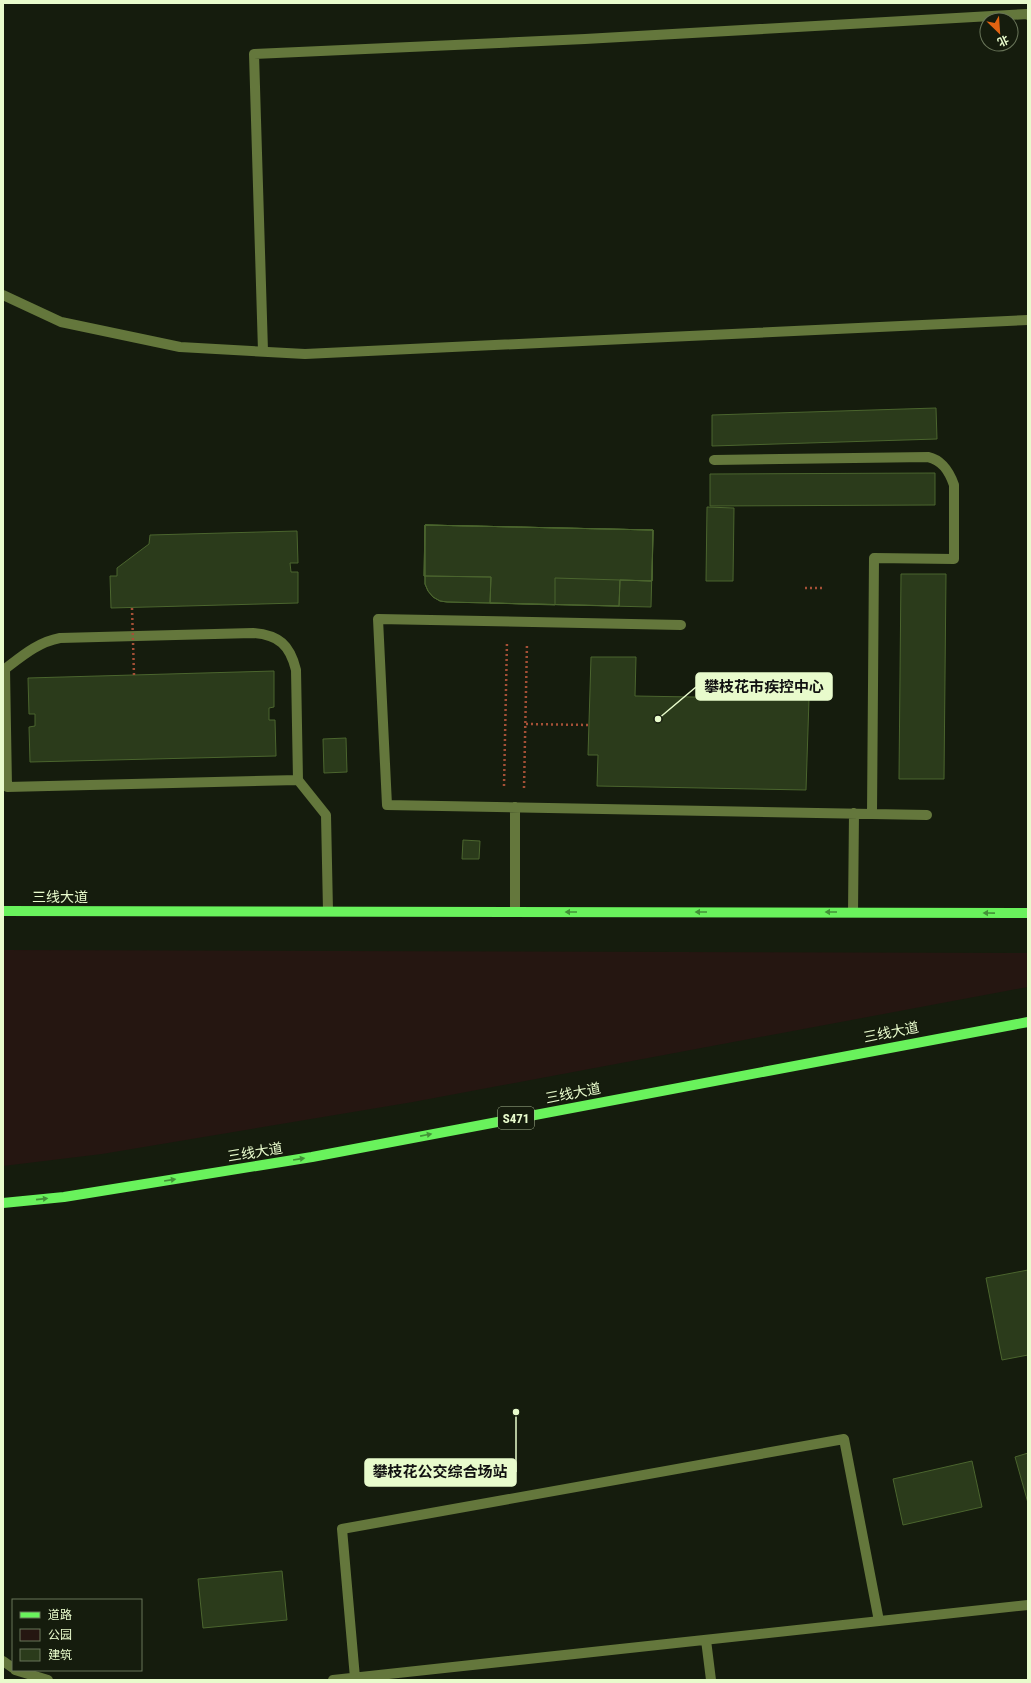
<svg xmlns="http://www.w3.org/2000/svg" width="1031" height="1683" font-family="'Roboto Condensed','Noto Sans SC',sans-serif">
  <rect width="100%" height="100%" fill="#151c0d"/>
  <path fill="#251611" d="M3,950L1028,953V987L413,1102L102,1154L3,1166Z"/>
  <path fill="#2b3b1b" stroke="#4b652e" d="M936,408L937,439L712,446V415Z
    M935,473V505L710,506V474Z
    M707,507L734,508L733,581H706Z
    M425,525L653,530L651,607L447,602L440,601L433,597L428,591L425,584Z
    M425,525L653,530L652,581L620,580L619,606L447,602L440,601L433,597L428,591L425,584Z
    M425,525L653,530L652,581L620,580L619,606L490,603L491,577L424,576Z
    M425,525L653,530L652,581L555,578V605L490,603L491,577L424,576Z
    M297,531L298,563H290L291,572H298V603L111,608L110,576H117V568L149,544L150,535Z
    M901,574H946L944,779H899Z
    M591,657H636L635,696L809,699L806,790L597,786L598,755H588Z
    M274,671V707L269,708V720H275L276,756L30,762L29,727L35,726V714H29L28,678Z
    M346,738L347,772L324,773L323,739Z
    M463,840L480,841L479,859H462Z
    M1028,1270V1355L1002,1360L986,1278Z
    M1028,1453V1503L1015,1457Z
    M972,1461L982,1507L903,1525L893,1479Z
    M282,1571L287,1620L203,1628L198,1579Z"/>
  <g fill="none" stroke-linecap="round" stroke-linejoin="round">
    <path stroke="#a55036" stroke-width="2.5" stroke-dasharray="2 3" stroke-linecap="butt" d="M805,588H823
      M526,724L589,725
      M504,786L507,641
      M524,788L527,643"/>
    <path stroke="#64773c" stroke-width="10" d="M3,295L61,322L180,347L305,354L1028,320
      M263,351L254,54L585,39L1027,14L1028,15
      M714,460L928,457C942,460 949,471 954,485V559L874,558L872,814
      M681,625L378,619L387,805L927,815
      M298,780L7,787L5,669C22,656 38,642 60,638L253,633C279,635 290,645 296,670L298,780L326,815L328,911
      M515,807V912
      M853,912L854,813
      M706,1640L711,1680
      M3,1661L13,1668
      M15,1670L48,1680
      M355,1678L342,1529L844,1439L879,1621
      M333,1680L1028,1605"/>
    <path stroke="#69f25c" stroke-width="10" d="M3,911L1028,913
      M3,1203L64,1197L312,1157L1028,1022"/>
    <path stroke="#a55036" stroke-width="2.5" stroke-dasharray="2 3" stroke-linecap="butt" d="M132,608L134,675"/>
  </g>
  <defs><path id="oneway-solid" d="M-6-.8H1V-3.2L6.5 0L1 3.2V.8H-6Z"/></defs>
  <g fill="#439238">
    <use href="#oneway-solid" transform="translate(571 912) rotate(-180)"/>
    <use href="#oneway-solid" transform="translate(701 912) rotate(-180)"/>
    <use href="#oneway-solid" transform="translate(831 912) rotate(-180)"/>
    <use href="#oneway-solid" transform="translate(989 913) rotate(-179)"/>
    <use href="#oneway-solid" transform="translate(426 1135) rotate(-11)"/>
    <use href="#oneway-solid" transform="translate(299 1159) rotate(-9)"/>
    <use href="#oneway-solid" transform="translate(170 1180) rotate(-9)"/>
    <use href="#oneway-solid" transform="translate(42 1199) rotate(-6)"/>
  </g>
  <g text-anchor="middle" stroke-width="3" stroke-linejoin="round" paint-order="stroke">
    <rect fill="#151c0d" stroke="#a9b893" stroke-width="1" x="498" y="1107" width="36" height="22" rx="3"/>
    <g font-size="13" font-weight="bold" fill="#e8fbcc">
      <text x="516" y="1123">S471</text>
    </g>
    <g font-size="14" fill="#e8fbcc" stroke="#151c0d">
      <text x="60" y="902">三线大道</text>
      <text transform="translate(891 1032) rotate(-11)" y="5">三线大道</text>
      <text transform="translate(573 1093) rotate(-11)" y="5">三线大道</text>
      <text transform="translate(255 1152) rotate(-9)" y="5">三线大道</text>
    </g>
  </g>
  <path fill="none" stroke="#e8fbcc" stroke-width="1.5" d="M658 719L696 687M516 1412L516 1472"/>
  <g fill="#e8fbcc" stroke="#151c0d" stroke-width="1.5">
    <circle cx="658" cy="719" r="4"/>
    <circle cx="516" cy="1412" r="4"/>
  </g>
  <g fill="#e8fbcc" stroke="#e8fbcc" stroke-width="1.5">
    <rect x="696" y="673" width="136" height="27" rx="4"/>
    <rect x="365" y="1459" width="151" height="27" rx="4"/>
  </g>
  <g font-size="15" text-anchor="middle" font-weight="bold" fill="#111">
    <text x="764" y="692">攀枝花市疾控中心</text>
    <text x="440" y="1477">攀枝花公交综合场站</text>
  </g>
  <rect width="1031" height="1683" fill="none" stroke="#e8fbcc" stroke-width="8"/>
  <rect x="12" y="1599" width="130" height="72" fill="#151c0d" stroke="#697559"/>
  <rect x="20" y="1612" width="20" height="6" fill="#69f25c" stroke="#697559"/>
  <text x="48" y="1619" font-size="12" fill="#e8fbcc">道路</text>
  <rect x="20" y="1629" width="20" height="12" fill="#251611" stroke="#697559"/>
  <text x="48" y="1639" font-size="12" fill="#e8fbcc">公园</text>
  <rect x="20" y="1649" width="20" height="12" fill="#2b3b1b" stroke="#697559"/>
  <text x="48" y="1659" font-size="12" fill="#e8fbcc">建筑</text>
  <g transform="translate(999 32) rotate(155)"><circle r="19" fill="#151c0d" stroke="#697559"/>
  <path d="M0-3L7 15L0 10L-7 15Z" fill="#e16312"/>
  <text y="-6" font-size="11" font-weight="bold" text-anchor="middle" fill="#e8fbcc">北</text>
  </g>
</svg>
